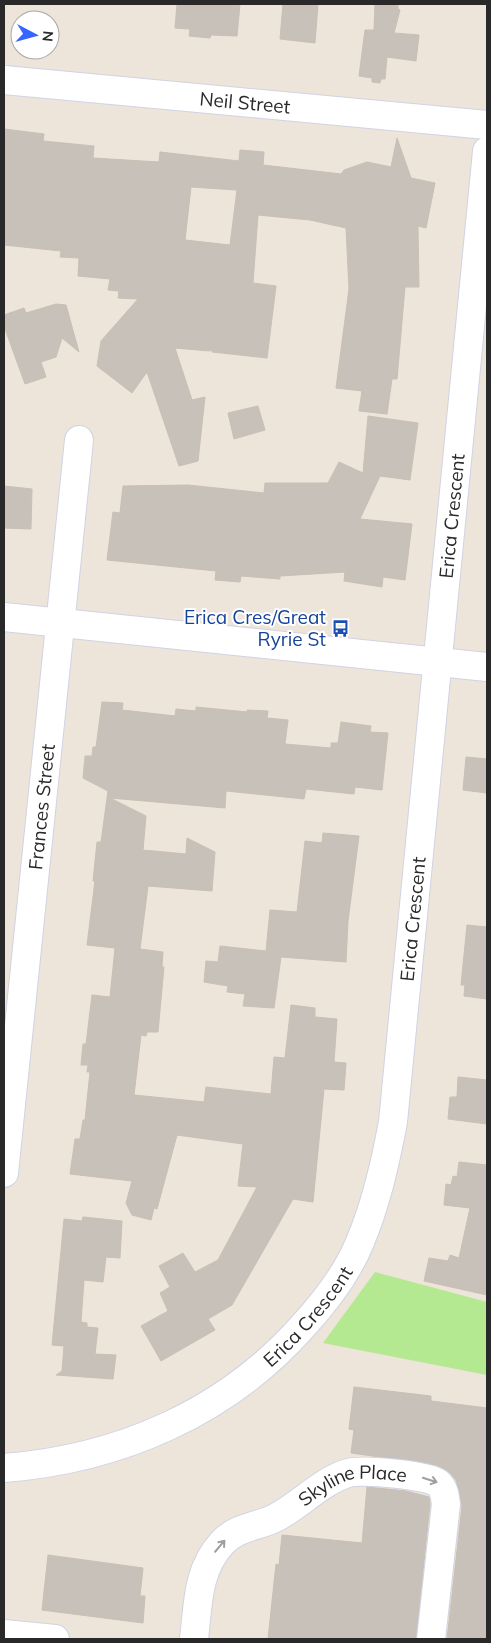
<svg xmlns="http://www.w3.org/2000/svg" width="491" height="1643" font-family="Mulish,sans-serif">
  <rect width="100%" height="100%" fill="#ede4da"/>
  <path fill="#b4e991" d="M375,1272L487,1302V1375L323,1343Z"/>
  <path fill="#c8c1ba" stroke="#c9c0b3" fill-rule="evenodd" d="M177,4H240L237,36L211,35L210,38L189,36L190,29L175,28Z
    M283,4H318L315,43L280,39Z
    M375,4H398V9L400,10L394,33L419,35L416,61L387,57L385,79H381L380,83L372,82V78L359,76L365,30H374Z
    M4,129L44,134L43,141L94,146L93,158L159,162L160,152L239,161L240,150L264,152L263,165L341,174L344,170L367,162L391,167L397,138L411,178L435,183L426,228L418,226L419,287H405L397,379H392L387,414L359,411L362,391L336,388L349,289L346,228L310,220L258,215L253,283L276,286L267,358L212,352L211,346L210,351L175,348L192,400L205,397L198,461L179,466L147,372L132,393L97,366L101,341L138,299L118,298L119,291L108,290L110,279L78,276L79,258L60,257L61,251L4,245ZM191,187L237,190L230,245L185,240Z
    M56,304L66,305L79,352L62,338L56,357L41,362L46,377L25,384L4,326V315L24,308L26,313Z
    M258,406L265,430L234,439L228,413Z
    M368,416L418,423L410,480L380,476L360,519L412,524L405,580L383,577L382,587L344,581L345,572L280,576V579L241,576L240,582L215,580L216,571L107,560L113,512L120,513L123,486L188,485L264,493L265,483H328L339,462L363,473Z
    M4,486L32,489L31,529L4,528Z
    M102,702L123,703L122,710L175,716L176,709L196,711V707L247,712V710L268,711L267,718L288,720L285,744L331,748V743H338L341,722L371,726L370,732L388,733L382,790L355,787L354,794L306,789L304,799L226,791L225,808L110,798L146,816L143,850L186,854L187,838L215,852L212,891L148,886L140,949L163,952L162,967H164L158,1032H147L146,1036L141,1035L134,1095L204,1102L206,1087L271,1094L274,1057L285,1058L291,1005L315,1008V1017L337,1019L334,1062L346,1063L344,1090L324,1089L313,1202L293,1199L232,1305L208,1319L215,1330L161,1361L141,1326L168,1311L160,1293L170,1287L159,1266L183,1253L195,1272L218,1260L257,1187L238,1186L243,1144L177,1135L157,1209L154,1208L151,1220L132,1215L126,1203L132,1181L70,1174L75,1139H80L83,1120H85L90,1072H87L88,1065H81L83,1044H86L92,995L110,997L115,948L87,945L95,881H93L97,842H101L108,791L83,778L85,756H92L93,747H96Z
    M466,757L487,759V793L463,790Z
    M323,833L359,836L348,921L346,962L281,957L274,1008L243,1006L245,994L227,992L228,986L204,982L206,961L218,962L220,946L266,951L270,910L297,912L305,841L322,843Z
    M467,925L487,927V999L464,996L465,985H461Z
    M458,1077L487,1080V1124L448,1119L450,1097H457Z
    M459,1162L487,1165V1295L424,1281L429,1258L448,1261L450,1255L459,1258L470,1208L444,1205L446,1184L451,1185L453,1176L457,1177Z
    M83,1217L122,1221L120,1258L106,1257L103,1282L84,1280L81,1322L87,1323V1327L98,1328L95,1354L116,1355L113,1379L56,1375L62,1371L64,1346L52,1345L64,1219L82,1221Z
    M354,1387L431,1396V1401L487,1408V1639H447L462,1506L456,1480L449,1472L436,1465L351,1453L354,1430L349,1429Z
    M367,1487L406,1491L429,1497L430,1504L416,1639H268L276,1564L279,1565L282,1535L362,1543Z
    M48,1555L143,1568L140,1596H145L143,1623L42,1610Z"/>
  <g fill="none" stroke-linecap="round" stroke-linejoin="round">
    <defs>
      <g id="street">
        <path id="s1" d="M4,80L487,125"/>
        <path id="s2" d="M4,1173L79,440"/>
        <path id="s3" d="M4,1468C119,1459 226,1413 303,1326C326,1301 347,1274 360,1242C376,1204 385,1164 393,1122L487,151"/>
        <path d="M4,1634L55,1639"/>
        <path id="s4" d="M194,1639C198,1605 197,1570 222,1543C237,1526 259,1527 277,1517C301,1504 322,1481 348,1473C360,1469 428,1475 438,1483C444,1488 445,1496 446,1504L431,1639"/>
      </g>
      <path id="secondary" d="M4,617L487,667"/>
    </defs>
    <use href="#street" stroke="#cfd4e4" stroke-width="30"/>
    <use href="#secondary" stroke="#cfd4e4" stroke-width="30"/>
    <use href="#street" stroke="#fff" stroke-width="28"/>
    <use href="#secondary" stroke="#fff" stroke-width="28"/>
  </g>
  <defs><path id="oneway-shaft" d="M-6 0H5M1.5-3L5.5 0L1.5 3" fill="none" stroke-width="1.6" stroke-linecap="round" stroke-linejoin="round" transform="scale(1.25)"/></defs>
  <g stroke="#9f9f9f">
    <use href="#oneway-shaft" transform="translate(430 1480) rotate(18)"/>
    <use href="#oneway-shaft" transform="translate(220 1546) rotate(-50)"/>
  </g>
  <defs>
    <symbol id="bus-bare" viewBox="-9 -9 18 18"><path d="M-5-6H5V4H4V6H2V4H-2V6H-4V4H-5ZM-3.5-4V0h7V-4ZM-3.5 1.2v1.5H-2V1.2ZM2 1.2v1.5H3.5V1.2Z" fill="#1a4fb4" stroke="#fff" stroke-width="2.5" paint-order="stroke"/></symbol>
  </defs>
  <g fill-rule="evenodd">
    <use href="#bus-bare" x="328" y="616" width="25" height="25"/>
  </g>
  <g text-anchor="middle" stroke-width="4" stroke-linejoin="round" paint-order="stroke">
    <g font-size="19" fill="#292929" stroke="#fff">
      <text dy="7" stroke="none"><textPath href="#s1" startOffset="242">Neil Street</textPath></text>
      <text dy="7" stroke="none"><textPath href="#s3" startOffset="1175">Erica Crescent</textPath></text>
      <text dy="7" stroke="none"><textPath href="#s2" startOffset="368">Frances Street</textPath></text>
      <text dy="7" stroke="none"><textPath href="#s3" startOffset="770">Erica Crescent</textPath></text>
      <text dy="7" stroke="none"><textPath href="#s3" startOffset="350">Erica Crescent</textPath></text>
      <text dy="7" stroke="none"><textPath href="#s4" startOffset="249">Skyline Place</textPath></text>
    </g>
    <g font-size="19" fill="#164399" stroke="#fff" text-anchor="end">
      <text x="326" y="624">Erica Cres/Great<tspan x="326" dy="22">Ryrie St</tspan></text>
    </g>
  </g>
  <rect width="491" height="1643" fill="none" stroke="#292929" stroke-width="10"/>
  <g transform="translate(35 35) rotate(96)"><circle r="24" fill="#ffffff" stroke="#a9a9a9"/>
  <path d="M0-4L9 19L0 12L-9 19Z" fill="#3566ff"/>
  <text y="-8" font-size="14" font-weight="bold" text-anchor="middle" fill="#292929">N</text>
  </g>
</svg>
